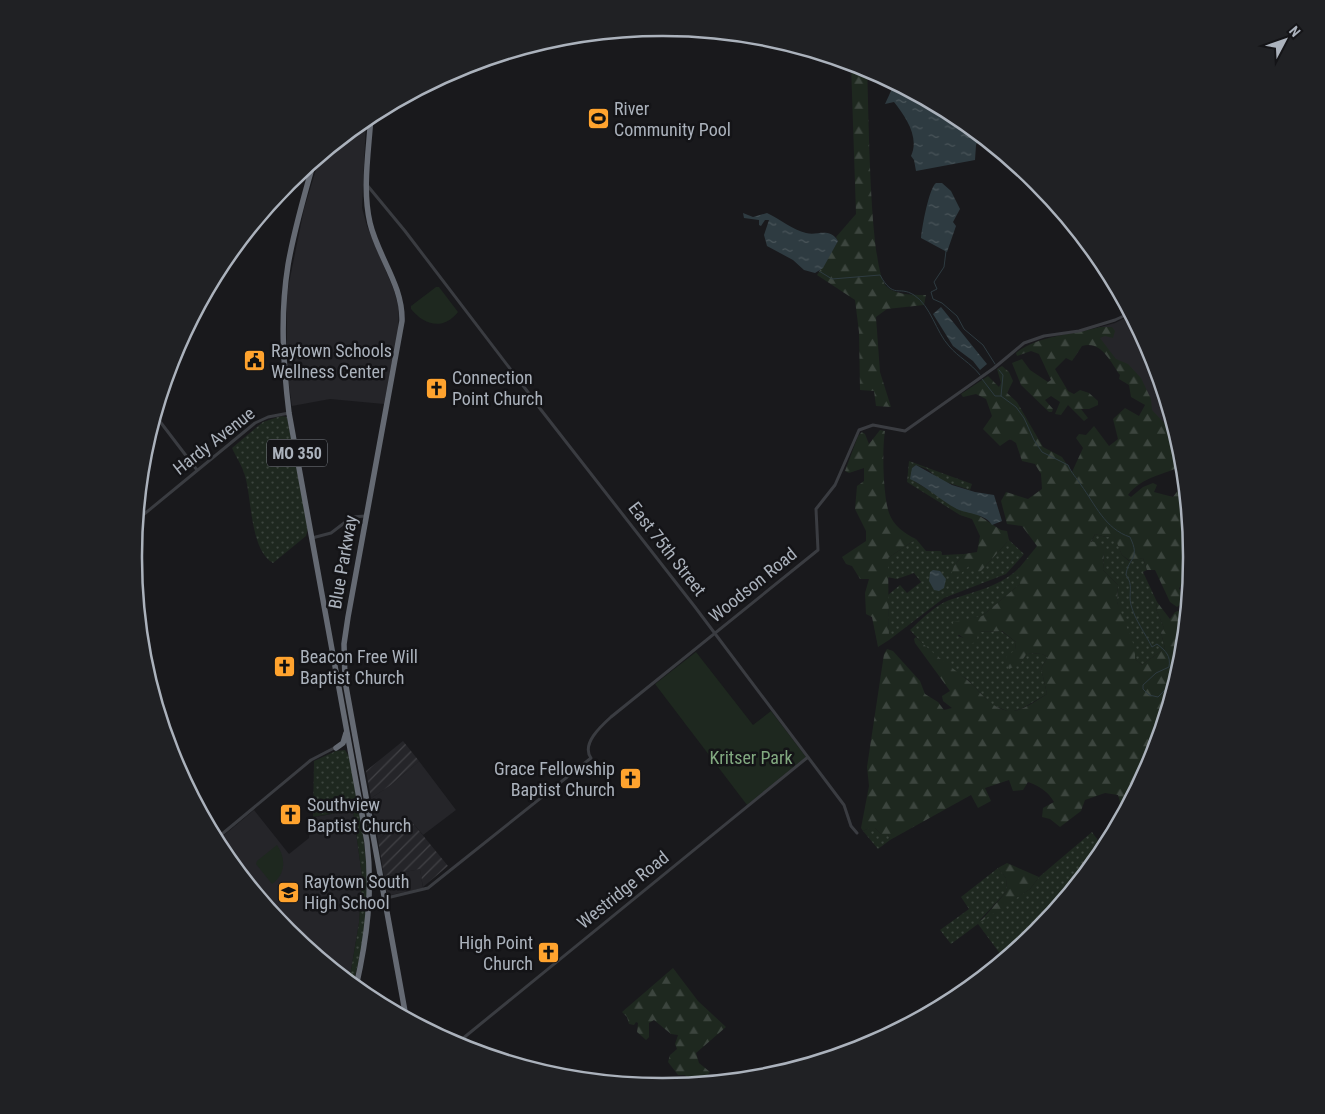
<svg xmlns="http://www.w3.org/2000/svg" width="1325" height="1114" font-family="'Roboto Condensed',sans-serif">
  <defs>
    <pattern id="industrial-furrows" width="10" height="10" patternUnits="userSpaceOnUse" patternTransform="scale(1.25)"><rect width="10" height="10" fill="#252529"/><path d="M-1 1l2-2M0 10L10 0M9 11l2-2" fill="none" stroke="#424246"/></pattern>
    <pattern id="grass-dots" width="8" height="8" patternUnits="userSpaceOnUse" patternTransform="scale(1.25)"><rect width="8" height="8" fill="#1e281f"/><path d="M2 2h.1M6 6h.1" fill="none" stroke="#3c453e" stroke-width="1.8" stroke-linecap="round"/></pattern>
    <pattern id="forest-firs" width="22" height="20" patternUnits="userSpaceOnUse" patternTransform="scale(1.25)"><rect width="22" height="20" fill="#1e281f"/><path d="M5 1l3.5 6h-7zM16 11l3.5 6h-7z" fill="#3c453e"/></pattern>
    <pattern id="water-ripples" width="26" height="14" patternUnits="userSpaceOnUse" patternTransform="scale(1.25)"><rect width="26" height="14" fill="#2e3b41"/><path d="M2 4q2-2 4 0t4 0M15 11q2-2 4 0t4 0" fill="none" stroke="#4a555a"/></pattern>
  </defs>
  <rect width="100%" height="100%" fill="#19191c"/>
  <path fill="#252529" d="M366,121L362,208L367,226L394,290L399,309L398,331L384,404L330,399L292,406L287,371V293L304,209L318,163Z
    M1131,315L1152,355L1182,454L1090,330L1115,323Z
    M419,761L456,810L423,835L407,816L378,840L371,798L391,785Z
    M254,810L289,854L309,838L310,818L353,810L362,876L359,923L349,982L288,931L222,851L217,841Z
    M420,869L423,888L391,895L387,893L384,876Z"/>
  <path fill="url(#industrial-furrows)" d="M403,741L419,761L391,785L371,798L366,771Z
    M407,816L448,866L423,887L420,869L384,876L378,840Z"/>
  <path fill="url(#grass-dots)" d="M281,416L287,417L308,529L306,536L273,563C250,550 252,499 245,476C242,465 236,457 232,448L263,422Z
    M909,461L972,484L970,490L940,480L927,469L916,465L912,468L914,481L961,510L960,515L907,482Z
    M1095,534L1106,537L1114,535L1122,555L1129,561L1143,558L1147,570L1143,572L1157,602L1156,609L1164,628L1161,633L1165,648L1142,665L1135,659L1117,602L1118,585L1103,570L1104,551L1091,543Z
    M916,539L926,551H941L942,555L964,554L954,566H969L982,570L1009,540L1024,554L1006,574L944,598L889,640L888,595L900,585L907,593L921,582L914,573L897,579L887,577L888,558Z
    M1020,567V584L982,616L970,619L958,636L964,638L978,632L1001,631L1016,642L1015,650L1020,664L1027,653L1042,654L1048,657L1041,668L1047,694L1021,709L1010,712L992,705L968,680L936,658L910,630C921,620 933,607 947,601C973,591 999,588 1020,567Z
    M345,750L350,758C358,803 367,848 368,894C368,925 360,955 353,985L349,982L359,923L362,876L353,810L313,817L314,761L336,751Z
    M869,828H875L881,834H888L890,840L878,849L863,831Z
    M1092,832L1104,849L1103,851L1037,932L1004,959L978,924L951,944L940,930L969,909L961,897L998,868L1006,878L1007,891L979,921L1030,889L1039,877Z"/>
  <path fill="url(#forest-firs)" d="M851,64L867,69C869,103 869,267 886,286C895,295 914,295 926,295L924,305L887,309L876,317L880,372L891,407L876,406L874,391L860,390L859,332L855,300L817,275L838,241L836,237L856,214Z
    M1100,327H1112L1115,331L1113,338L1105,336L1100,338L1116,359L1128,364L1141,378L1151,399L1152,410L1169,428H1174L1183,465C1164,475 1141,477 1128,495L1131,497L1143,487L1153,483L1157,485L1154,492L1173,497L1185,481L1186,498H1184C1177,510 1180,516 1187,528L1189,527L1192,557L1190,577L1179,588L1182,595V603L1177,607L1170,602L1155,570H1147L1143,558L1130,561L1122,555L1114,536L1106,537L1095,534L1091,542H1099L1104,551L1103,570L1118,585L1117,602L1135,648V659L1142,665L1165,648L1161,633L1164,628L1156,609L1157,602L1170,619L1175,612L1184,609L1181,624L1185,627L1182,661L1152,760L1119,820L1123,812L1118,795L1105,793L1085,800L1081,811L1060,827L1050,819L1042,817L1043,808L1054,802C1048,791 1039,786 1028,782L1023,790L1013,791L1009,780L985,788L991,801L978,808L971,795L890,840L888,834H881L875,828H869L863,831L861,828L869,786L867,767L884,654L887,649L893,651L920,681L925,694L938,702L944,710L952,708L943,701L942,696L950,691L915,643L914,639L916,637C932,653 949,665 966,679C980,690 989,708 1009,711C1020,713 1037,700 1047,694L1041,668L1048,657L1042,654L1027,653L1020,664L1009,669L1006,657L1015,650L1016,642L1002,631L978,632L977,640L972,644L955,632L953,622L982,616L1020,584V567L1037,546L1022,526L1007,524L1001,501L1006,492L1028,499L1042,489L1041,474L1035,464L1022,461L1016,443L1010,439L1000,446L983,429L992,416L986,399L976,394L963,397L961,394L988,376L999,387L1001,383L997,369L1002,366L1009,372L1013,381L1007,393L1017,402L1043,447L1062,457L1072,472L1083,448L1076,438L1079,434L1086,435L1094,426L1109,446L1118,439L1113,419L1125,408L1139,416L1145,405L1131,397L1129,385L1119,379L1120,375C1110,361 1101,340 1082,346L1072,361L1066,358L1055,369L1068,391L1074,394L1080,390L1089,393L1098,401V405L1089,409H1081L1088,418L1084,421L1068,405L1061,415L1055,414L1060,402L1051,396L1045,400L1053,409L1052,412H1049L1021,385L1012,363L1022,359L1030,370L1048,382L1051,380L1039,354L1031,351L1017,356L1016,353C1039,335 1072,335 1100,327Z
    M880,430L885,431C882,450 883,495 889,513C893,525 905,534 916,539L888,558L889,640L878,647L872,617L866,614L865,593L869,579H860L852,566L846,564L842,557L866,541V531L855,509L857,486L864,481V468L849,473L845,471L858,436L862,432L865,434L869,444Z
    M961,510L975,513L1001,530L1007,531L1009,540L982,570L978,573L969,566L956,578L951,575L954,566L964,554L977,552L980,536L972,519L960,515Z
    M1007,863L1039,877L1030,889L979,923L1007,891L1006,878L998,868Z
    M673,968L698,1001L726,1027L696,1053L699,1063L710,1072L701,1083L692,1084L685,1075H678L668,1062L670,1055L677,1049L675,1044L678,1035L671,1034L654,1020L649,1023V1037L646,1040L637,1032L638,1023L636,1022L634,1025L629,1024L627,1017L622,1012Z"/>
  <path fill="#1e281f" d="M436,287H439L458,312C443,331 424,325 411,309V306Z
    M696,652L753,725L771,711L806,757L747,805L655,684Z
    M277,845C286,858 286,874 272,884L256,864L257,861Z"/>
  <path fill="url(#water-ripples)" d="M891,82L957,117L980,136L976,145L975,160L916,171L914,160L911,156C920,137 905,116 894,102L885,104L891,91Z
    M936,183H942L951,191L960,209L953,222L956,226L947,252L921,238C922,227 929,188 936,183Z
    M743,213L753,217L767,213C780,219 793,230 806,233C818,236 829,227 838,241L823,268L815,273L804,270L793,260L767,246L764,235L769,220H765L761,226L759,225V220L744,218Z
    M941,307L987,364L980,370L973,361L953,346L933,314Z
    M916,465L952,485L975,492L994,495L1002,521L992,525C986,514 968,514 957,509C940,500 926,486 910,479L912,468Z
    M933,570L940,571L946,579L944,588L939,591L934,590L929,581L930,572Z"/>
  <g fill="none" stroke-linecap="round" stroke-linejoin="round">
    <path stroke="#2e3b41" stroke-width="1" d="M946,251L944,267L934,282L937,289L931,292L933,299L942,303L957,316L964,329L983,345L995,364
      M819,271L832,279L880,275C894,300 898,285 914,295C931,306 936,332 949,346C958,357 971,363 980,375
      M999,370L1003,375L1001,396L1016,407L1024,418L1034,440L1042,452L1068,465C1072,474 1076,477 1081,485C1095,504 1105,529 1130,537C1141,560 1128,557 1126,575C1134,585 1128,593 1131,605C1135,620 1145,633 1152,647L1157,644C1166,651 1171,656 1169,667L1156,673L1143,685V689L1149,695L1158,697L1169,686L1174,687
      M982,379L995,396H1001"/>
    <path stroke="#3a3c41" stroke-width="3" d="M367,185L405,231L537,404
      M538,406L695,607L844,805L851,826L857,833
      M155,415L197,470
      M137,520L255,423L268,417L289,413
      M312,538L331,533L352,517L365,516
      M216,839L311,760L336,747
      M370,902L428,888L591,758C581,744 601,726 611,717L818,550L816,509L835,485L859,430L873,425L905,431L994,368L1024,343L1044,336L1079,331L1115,320L1130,313
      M456,1044L808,757"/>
    <path stroke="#656a73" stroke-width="5.5" d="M371,115C369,150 362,189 370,223C378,257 403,285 402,321L348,617L344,644L345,681L406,1017
      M314,161C304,196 294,230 288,265C280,315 283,363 289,413L367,842C373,892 367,938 356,987
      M336,748L343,743L346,733"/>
  </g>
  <defs>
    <symbol id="stadium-square" viewBox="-11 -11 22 22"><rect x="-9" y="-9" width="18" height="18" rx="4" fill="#ffa32e" stroke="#141417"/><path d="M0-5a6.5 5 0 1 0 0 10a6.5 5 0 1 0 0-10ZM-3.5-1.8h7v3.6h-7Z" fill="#111"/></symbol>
    <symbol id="civic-square" viewBox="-11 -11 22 22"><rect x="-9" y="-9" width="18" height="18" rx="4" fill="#ffa32e" stroke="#141417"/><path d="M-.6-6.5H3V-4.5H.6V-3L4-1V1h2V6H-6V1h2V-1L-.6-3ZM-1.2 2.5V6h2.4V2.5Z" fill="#111"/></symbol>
    <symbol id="church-square" viewBox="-11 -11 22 22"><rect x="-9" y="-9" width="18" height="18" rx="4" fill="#ffa32e" stroke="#141417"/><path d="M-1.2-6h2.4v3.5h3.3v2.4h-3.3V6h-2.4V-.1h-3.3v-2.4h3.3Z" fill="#111"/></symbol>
    <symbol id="school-square" viewBox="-11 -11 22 22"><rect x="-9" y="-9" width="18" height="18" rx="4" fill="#ffa32e" stroke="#141417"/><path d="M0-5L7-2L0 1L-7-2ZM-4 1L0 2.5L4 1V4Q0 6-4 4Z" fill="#111"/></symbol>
  </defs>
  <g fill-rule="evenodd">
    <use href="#stadium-square" x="586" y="106" width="25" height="25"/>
    <use href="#civic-square" x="242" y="348" width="25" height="25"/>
    <use href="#church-square" x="424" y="376" width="25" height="25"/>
    <use href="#church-square" x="272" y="654" width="25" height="25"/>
    <use href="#church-square" x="618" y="766" width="25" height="25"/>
    <use href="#church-square" x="278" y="802" width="25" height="25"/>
    <use href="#school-square" x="276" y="880" width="25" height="25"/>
    <use href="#church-square" x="536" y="940" width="25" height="25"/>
  </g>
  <g text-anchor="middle" stroke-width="5" stroke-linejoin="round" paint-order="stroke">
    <rect fill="#141417" stroke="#7e838a" stroke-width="1" x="267" y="439.5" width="60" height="27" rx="4"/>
    <g font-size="16" font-weight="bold" fill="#abb2bc">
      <text x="297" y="459">MO 350</text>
    </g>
    <g font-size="18" fill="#abb2bc" stroke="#141417" text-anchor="start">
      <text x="614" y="115">River<tspan x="614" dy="21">Community Pool</tspan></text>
      <text x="271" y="357">Raytown Schools<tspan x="271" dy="21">Wellness Center</tspan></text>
      <text x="452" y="384">Connection<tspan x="452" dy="21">Point Church</tspan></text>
      <text x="300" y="663">Beacon Free Will<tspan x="300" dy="21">Baptist Church</tspan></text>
      <text x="615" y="775" text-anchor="end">Grace Fellowship<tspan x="615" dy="21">Baptist Church</tspan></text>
      <text x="307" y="811">Southview<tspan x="307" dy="21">Baptist Church</tspan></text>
      <text x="304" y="888">Raytown South<tspan x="304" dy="21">High School</tspan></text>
      <text x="533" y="949" text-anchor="end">High Point<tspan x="533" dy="21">Church</tspan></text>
    </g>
    <g font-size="18" fill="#abb2bc" stroke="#141417">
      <text transform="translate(214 441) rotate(-38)" y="6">Hardy Avenue</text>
      <text transform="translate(667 549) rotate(52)" y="6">East 75th Street</text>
      <text transform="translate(343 562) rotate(-80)" y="6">Blue Parkway</text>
      <text transform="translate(753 585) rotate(-39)" y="6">Woodson Road</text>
      <text transform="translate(623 890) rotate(-39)" y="6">Westridge Road</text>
    </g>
    <g font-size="18" fill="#82a980" stroke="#141417">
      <text x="751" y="764">Kritser Park</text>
    </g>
  </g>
  <path d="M0 0H1325V1114H0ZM662 36H663A520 520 0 0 1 1183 556V558A520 520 0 0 1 663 1078H662A520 520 0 0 1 142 558V556A520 520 0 0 1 662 36Z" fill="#202124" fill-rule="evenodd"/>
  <path fill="none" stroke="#abb2bc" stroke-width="2.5" d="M662 36H663A520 520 0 0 1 1183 556V558A520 520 0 0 1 663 1078H662A520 520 0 0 1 142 558V556A520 520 0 0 1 662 36Z"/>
  <g transform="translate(1285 40) rotate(49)" stroke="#141417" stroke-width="4" paint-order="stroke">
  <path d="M0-4L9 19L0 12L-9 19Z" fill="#abb2bc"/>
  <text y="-8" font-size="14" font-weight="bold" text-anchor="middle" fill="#abb2bc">N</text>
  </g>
</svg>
